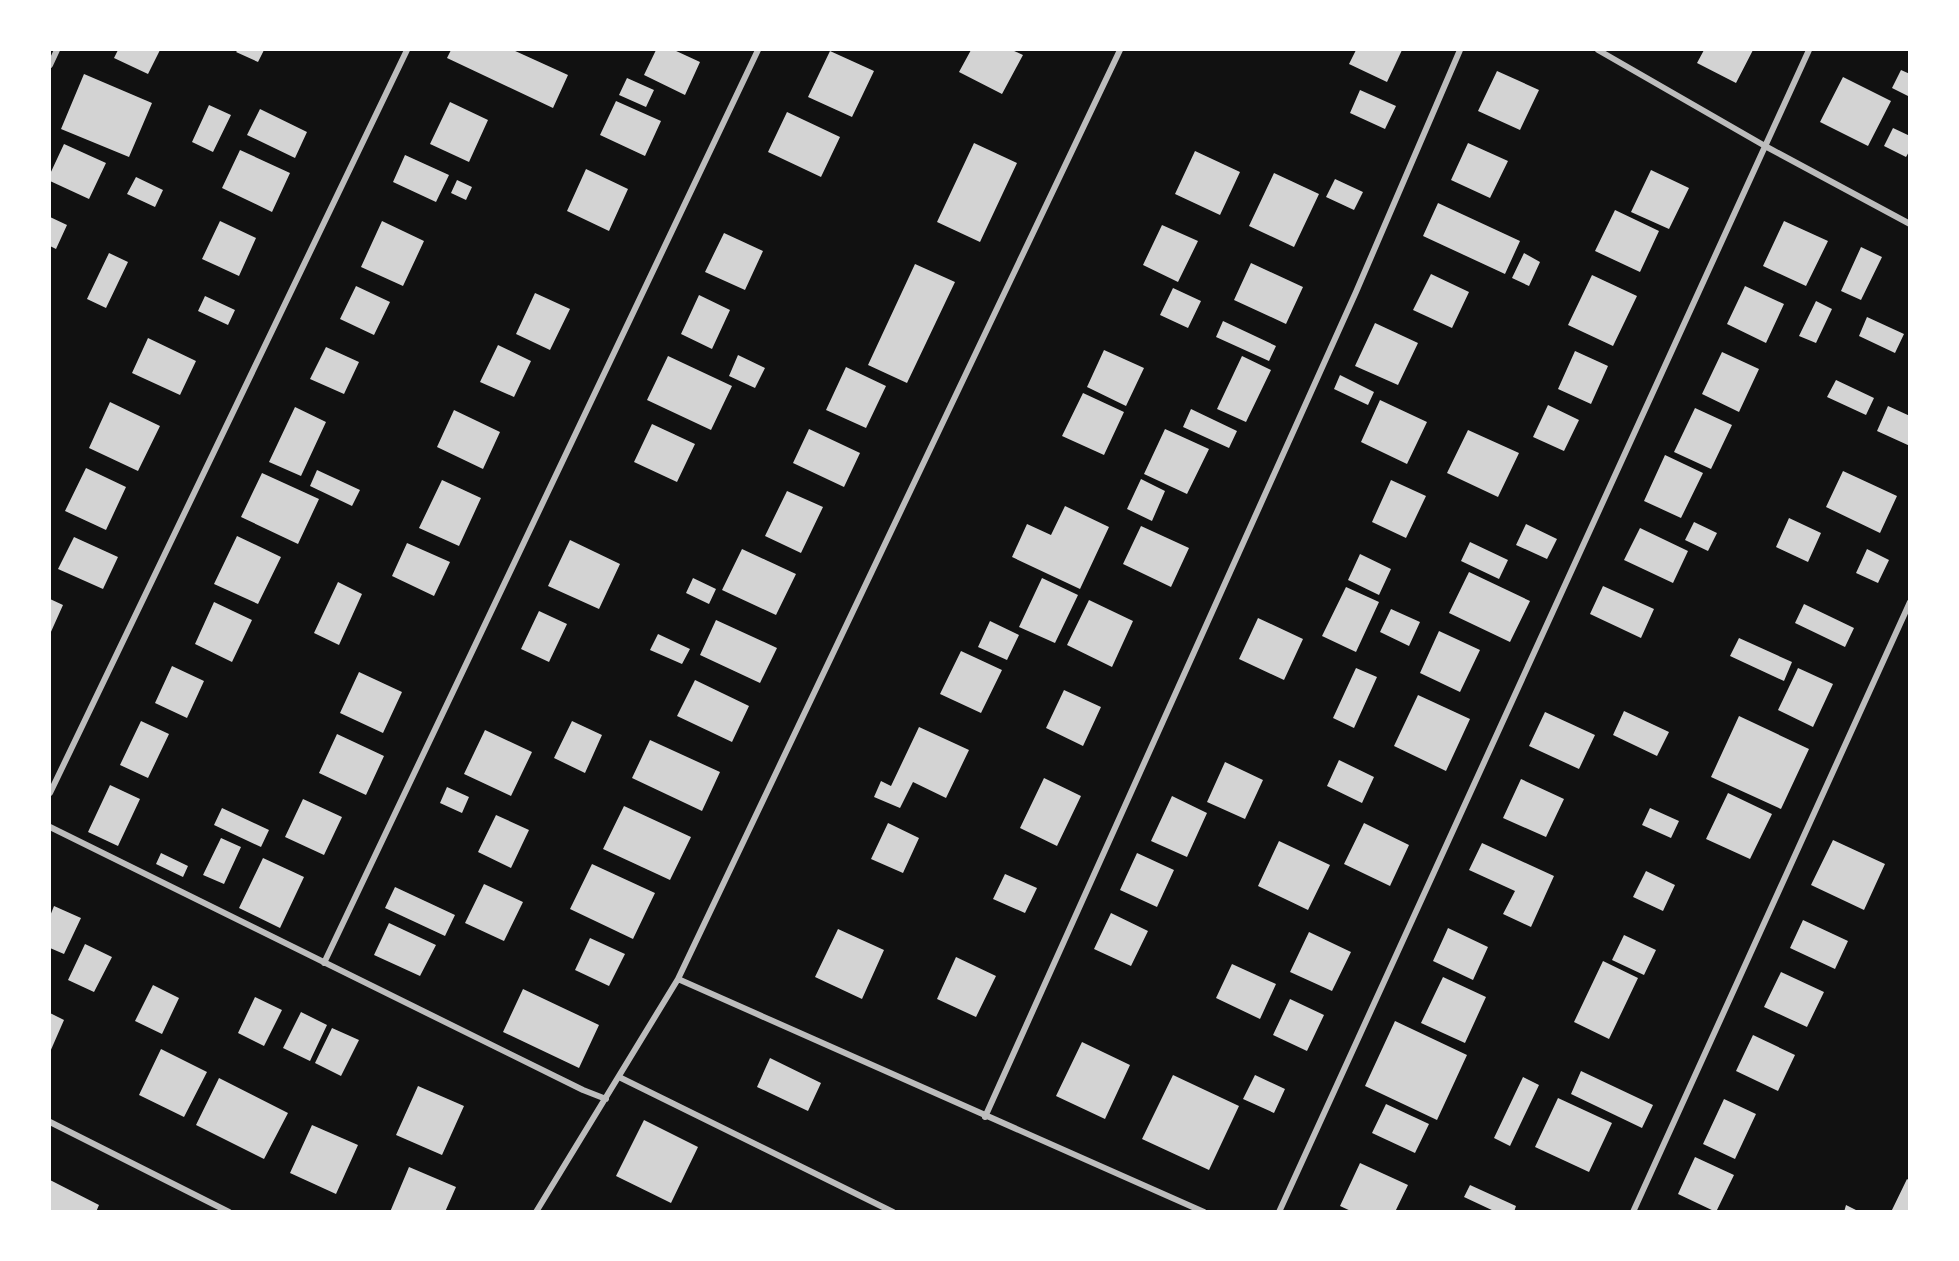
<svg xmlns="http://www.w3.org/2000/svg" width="1959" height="1261" font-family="Inter,sans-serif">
  <rect width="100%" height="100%" fill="#111"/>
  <path fill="#d3d3d3" d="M118,50H160L148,74L114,58Z
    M238,50H264L258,62L236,52Z
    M451,50H513L568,75L553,108L447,58Z
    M656,50H674L700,62L685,95L644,75Z
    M971,50H1012L1023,55L1002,94L959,72Z
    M1356,50H1402L1387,82L1349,64Z
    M1704,50H1753L1736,83L1697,63Z
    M830,51L874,71L852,117L808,97Z
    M1901,70L1910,74V97L1892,88Z
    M1497,71L1539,90L1520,130L1478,111Z
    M84,74L152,103L129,157L61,129Z
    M1843,77L1891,101L1868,146L1820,122Z
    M627,78L654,90L646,107L619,95Z
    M1360,90L1396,106L1385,129L1350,113Z
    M616,101L661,121L645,156L600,135Z
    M450,102L488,120L469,162L430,144Z
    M209,105L231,115L213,152L192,142Z
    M260,109L307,132L295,158L247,135Z
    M787,112L840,137L821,177L768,152Z
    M1893,128L1910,136V150L1906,157L1884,146Z
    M974,143L1017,163L980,242L937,222Z
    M1468,143L1508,161L1490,198L1451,180Z
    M64,144L106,163L89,199L50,181V174Z
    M240,150L290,173L272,212L222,188Z
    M1195,151L1240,172L1220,215L1175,194Z
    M405,155L449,175L436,202L393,182Z
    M586,169L628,189L609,231L567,211Z
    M1651,170L1689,188L1669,229L1631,212Z
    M1274,173L1319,194L1294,247L1249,226Z
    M136,177L163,190L155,207L127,194Z
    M1335,179L1363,192L1354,210L1326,197Z
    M457,180L472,187L466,200L451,193Z
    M1438,203L1520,241L1505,274L1423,236Z
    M1615,210L1659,231L1640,272L1595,251Z
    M50,217L67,225L56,249L50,246Z
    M220,221L256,238L239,276L202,259Z
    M382,221L424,241L403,286L361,267Z
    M1784,221L1828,241L1806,286L1763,266Z
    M1162,225L1198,241L1178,282L1143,265Z
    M724,233L763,251L745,290L705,272Z
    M1861,247L1882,257L1861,300L1841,291Z
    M109,253L128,262L106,308L87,299Z
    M1524,253L1540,262L1529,286L1512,278Z
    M1251,263L1303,287L1286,324L1234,300Z
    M915,264L955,282L907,383L868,365Z
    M1431,274L1469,292L1452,328L1413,310Z
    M1592,275L1637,296L1613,346L1568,325Z
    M356,286L390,302L374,335L340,319Z
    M1745,286L1784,304L1766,343L1727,324Z
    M1173,288L1201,301L1188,328L1160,315Z
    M535,293L570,309L550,350L516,334Z
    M699,295L730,310L712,349L681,334Z
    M205,296L235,310L228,325L198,311Z
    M1816,301L1832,309L1816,343L1799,336Z
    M1867,317L1904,334L1895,353L1859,336Z
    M1223,321L1276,346L1269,361L1216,337Z
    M1375,323L1418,343L1398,385L1355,366Z
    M148,338L196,361L180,395L132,373Z
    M498,345L531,361L514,397L480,382Z
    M326,347L359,362L344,394L310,379Z
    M1104,350L1144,368L1126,406L1087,387Z
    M1575,351L1608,366L1591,404L1558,389Z
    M1722,352L1759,369L1739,412L1702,394Z
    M738,355L765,368L755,388L729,376Z
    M668,356L732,386L711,430L647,400Z
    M1242,356L1271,370L1246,422L1217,409Z
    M846,367L886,386L866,428L826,410Z
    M1340,375L1374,392L1368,405L1334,389Z
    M1836,380L1874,398L1866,415L1827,397Z
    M1083,393L1124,412L1104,455L1062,436Z
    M1380,400L1427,422L1407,464L1361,442Z
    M110,402L160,426L138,471L89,448Z
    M1548,405L1579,420L1564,451L1533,437Z
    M1888,406L1910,416V446L1877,431Z
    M295,407L326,422L301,476L269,462Z
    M1695,408L1732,425L1711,469L1674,452Z
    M1191,409L1237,431L1229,448L1183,427Z
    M454,410L500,432L483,469L437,447Z
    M652,424L695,444L677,482L634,462Z
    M809,429L860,453L844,487L793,463Z
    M1165,429L1209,449L1187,494L1144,474Z
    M1468,430L1519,453L1498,497L1447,473Z
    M1665,455L1703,473L1681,518L1644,501Z
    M86,468L126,487L106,530L65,511Z
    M317,470L360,490L352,506L310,486Z
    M1843,471L1897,496L1880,533L1826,507Z
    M262,473L319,499L298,544L241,517Z
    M1141,479L1165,491L1152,521L1127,509Z
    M442,480L481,498L459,546L419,528Z
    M1391,480L1426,496L1406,538L1372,522Z
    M787,491L823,507L801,553L765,536Z
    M1065,506L1109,527L1080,589L1012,557L1027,524L1051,535Z
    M1789,518L1821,533L1808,562L1776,547Z
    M1694,522L1717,533L1708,551L1685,540Z
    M1526,524L1557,539L1547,559L1516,545Z
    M1141,526L1189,548L1171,587L1123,564Z
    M1640,528L1688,551L1673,583L1624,560Z
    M237,536L281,557L258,604L214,584Z
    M74,537L118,557L103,589L58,569Z
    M570,540L620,564L599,609L548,586Z
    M1470,542L1508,560L1499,579L1461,561Z
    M407,543L450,562L434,596L392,576Z
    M742,549L796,574L776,615L722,590Z
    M1867,549L1889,560L1878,583L1856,573Z
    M1360,554L1391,569L1379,595L1348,580Z
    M1469,572L1530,601L1510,642L1449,613Z
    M693,578L716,589L709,604L686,593Z
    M1042,578L1078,595L1055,643L1019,627Z
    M338,582L362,594L339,645L314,633Z
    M1603,586L1654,609L1641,638L1590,614Z
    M1346,587L1379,602L1356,652L1322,636Z
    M50,599L63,605L50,634Z
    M1089,600L1133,621L1112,667L1067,645Z
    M214,602L252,620L232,662L195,644Z
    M1804,604L1854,628L1845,647L1795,623Z
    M1391,609L1420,622L1409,646L1380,632Z
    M539,611L567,624L549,662L521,649Z
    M1258,618L1303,639L1284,680L1239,659Z
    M716,620L777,648L760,683L700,655Z
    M990,621L1019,635L1007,660L978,647Z
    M1439,631L1480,650L1460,692L1420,673Z
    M658,634L690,649L682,664L650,650Z
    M1739,638L1792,662L1784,681L1730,656Z
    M961,651L1002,670L981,713L940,694Z
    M172,666L204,681L187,718L155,703Z
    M1356,668L1377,677L1354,728L1333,718Z
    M1798,668L1833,684L1813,727L1778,710Z
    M359,672L402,692L383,733L340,713Z
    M695,680L749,706L732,742L677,716Z
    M1064,690L1101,707L1083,746L1046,728Z
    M1418,695L1470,719L1446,771L1394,746Z
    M1624,711L1669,732L1657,756L1613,735Z
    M1545,712L1595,735L1579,769L1529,746Z
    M1739,716L1809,749L1781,809L1711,777Z
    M141,721L169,734L148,778L120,765Z
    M572,721L602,735L585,773L554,758Z
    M919,727L969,750L946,798L913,782L900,808L874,797L881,781L891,786Z
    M485,730L532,752L511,796L464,774Z
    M337,734L384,756L366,795L319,773Z
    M650,740L720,772L702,811L632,778Z
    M1339,760L1374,777L1362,803L1327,786Z
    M1225,762L1263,780L1245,819L1207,802Z
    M1044,778L1081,796L1057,846L1020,828Z
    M1521,779L1564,799L1546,837L1503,818Z
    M110,785L140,799L118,846L88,832Z
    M447,787L469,797L462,813L440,803Z
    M1728,793L1772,814L1750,859L1706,839Z
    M1172,796L1207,813L1187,857L1151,841Z
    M303,799L342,817L324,855L285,837Z
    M624,806L691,837L670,880L603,849Z
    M222,808L269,830L261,847L214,825Z
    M1650,808L1679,821L1671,838L1642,825Z
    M496,815L529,830L511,868L478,852Z
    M888,823L919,838L903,873L871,859Z
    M1364,823L1409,845L1390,886L1344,864Z
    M221,838L241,847L224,884L203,875Z
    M1833,840L1885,864L1864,910L1811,885Z
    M1279,841L1330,865L1308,910L1258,886Z
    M1482,843L1554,876L1531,927L1503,914L1515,891L1469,870Z
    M161,853L188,866L183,877L156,864Z
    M1137,853L1174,870L1157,907L1120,890Z
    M263,858L304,877L280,928L239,908Z
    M592,864L655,893L633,939L570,909Z
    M1646,871L1675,885L1663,911L1633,897Z
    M1005,874L1037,888L1025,913L993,899Z
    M484,884L523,902L504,941L465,923Z
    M395,887L455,915L445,936L385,908Z
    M54,906L81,918L64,954L50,948V916Z
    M1111,913L1148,931L1131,966L1094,949Z
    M1803,920L1848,941L1835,969L1790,948Z
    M389,923L436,945L420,976L374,955Z
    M1448,928L1488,947L1473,980L1433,961Z
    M838,929L884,950L862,999L815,977Z
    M1309,932L1351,952L1332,991L1290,972Z
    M1624,935L1656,950L1644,975L1612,960Z
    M590,938L625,954L609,986L575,970Z
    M85,944L112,957L94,992L68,980Z
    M956,957L996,976L976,1017L937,999Z
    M1603,961L1638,978L1609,1039L1574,1022Z
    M1232,964L1276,984L1260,1019L1216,998Z
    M1781,972L1824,992L1807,1027L1764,1007Z
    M1443,977L1486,997L1465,1043L1421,1023Z
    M153,985L179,998L162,1034L135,1021Z
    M523,989L599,1025L579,1068L503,1032Z
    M255,997L282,1010L264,1046L238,1033Z
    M1290,999L1324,1015L1307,1051L1273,1035Z
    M301,1012L327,1025L310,1061L283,1048Z
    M50,1013L64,1020L50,1052Z
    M1395,1021L1467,1055L1437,1120L1365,1086Z
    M332,1028L359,1040L341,1076L315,1063Z
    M1753,1035L1795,1055L1778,1091L1736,1071Z
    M1082,1042L1130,1065L1105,1119L1056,1096Z
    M161,1049L207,1072L184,1117L139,1095Z
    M770,1058L821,1083L808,1111L757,1087Z
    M1581,1071L1653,1105L1642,1128L1571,1094Z
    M1173,1075L1239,1106L1209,1170L1142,1139Z
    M1255,1075L1285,1089L1274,1113L1243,1099Z
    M1523,1077L1539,1085L1510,1146L1494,1138Z
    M219,1078L288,1113L264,1159L196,1125Z
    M418,1086L464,1106L442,1155L396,1135Z
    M1558,1098L1612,1123L1589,1172L1535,1147Z
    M1724,1099L1756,1114L1735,1159L1703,1144Z
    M1386,1104L1429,1124L1415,1153L1372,1133Z
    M644,1120L698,1147L671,1203L616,1176Z
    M312,1125L358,1145L336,1194L290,1173Z
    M1695,1157L1734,1175L1716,1212L1678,1194Z
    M1360,1163L1408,1185L1395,1212H1353L1340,1206Z
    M409,1167L456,1187L445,1212H390Z
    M1907,1179L1910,1181V1212H1891Z
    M50,1180L99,1205L96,1212H50Z
    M1470,1185L1516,1206L1514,1212H1496L1464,1197Z
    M1846,1205L1860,1212H1844Z"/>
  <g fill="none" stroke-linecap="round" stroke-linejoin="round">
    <path stroke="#bcbcbc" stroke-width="6" d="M1598,50L1765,146L1910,224
      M50,65L57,50
      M50,793L407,50
      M50,827L583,1090L606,1099
      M324,963L758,50
      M678,979L1204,1212
      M619,1077L893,1212
      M985,1117L1356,292L1460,50
      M50,1122L229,1212
      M536,1212L678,979L1120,50
      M1279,1212L1809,50
      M1633,1212L1910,602"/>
  </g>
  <rect width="1959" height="1261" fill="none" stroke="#ffffff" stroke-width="102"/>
</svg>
